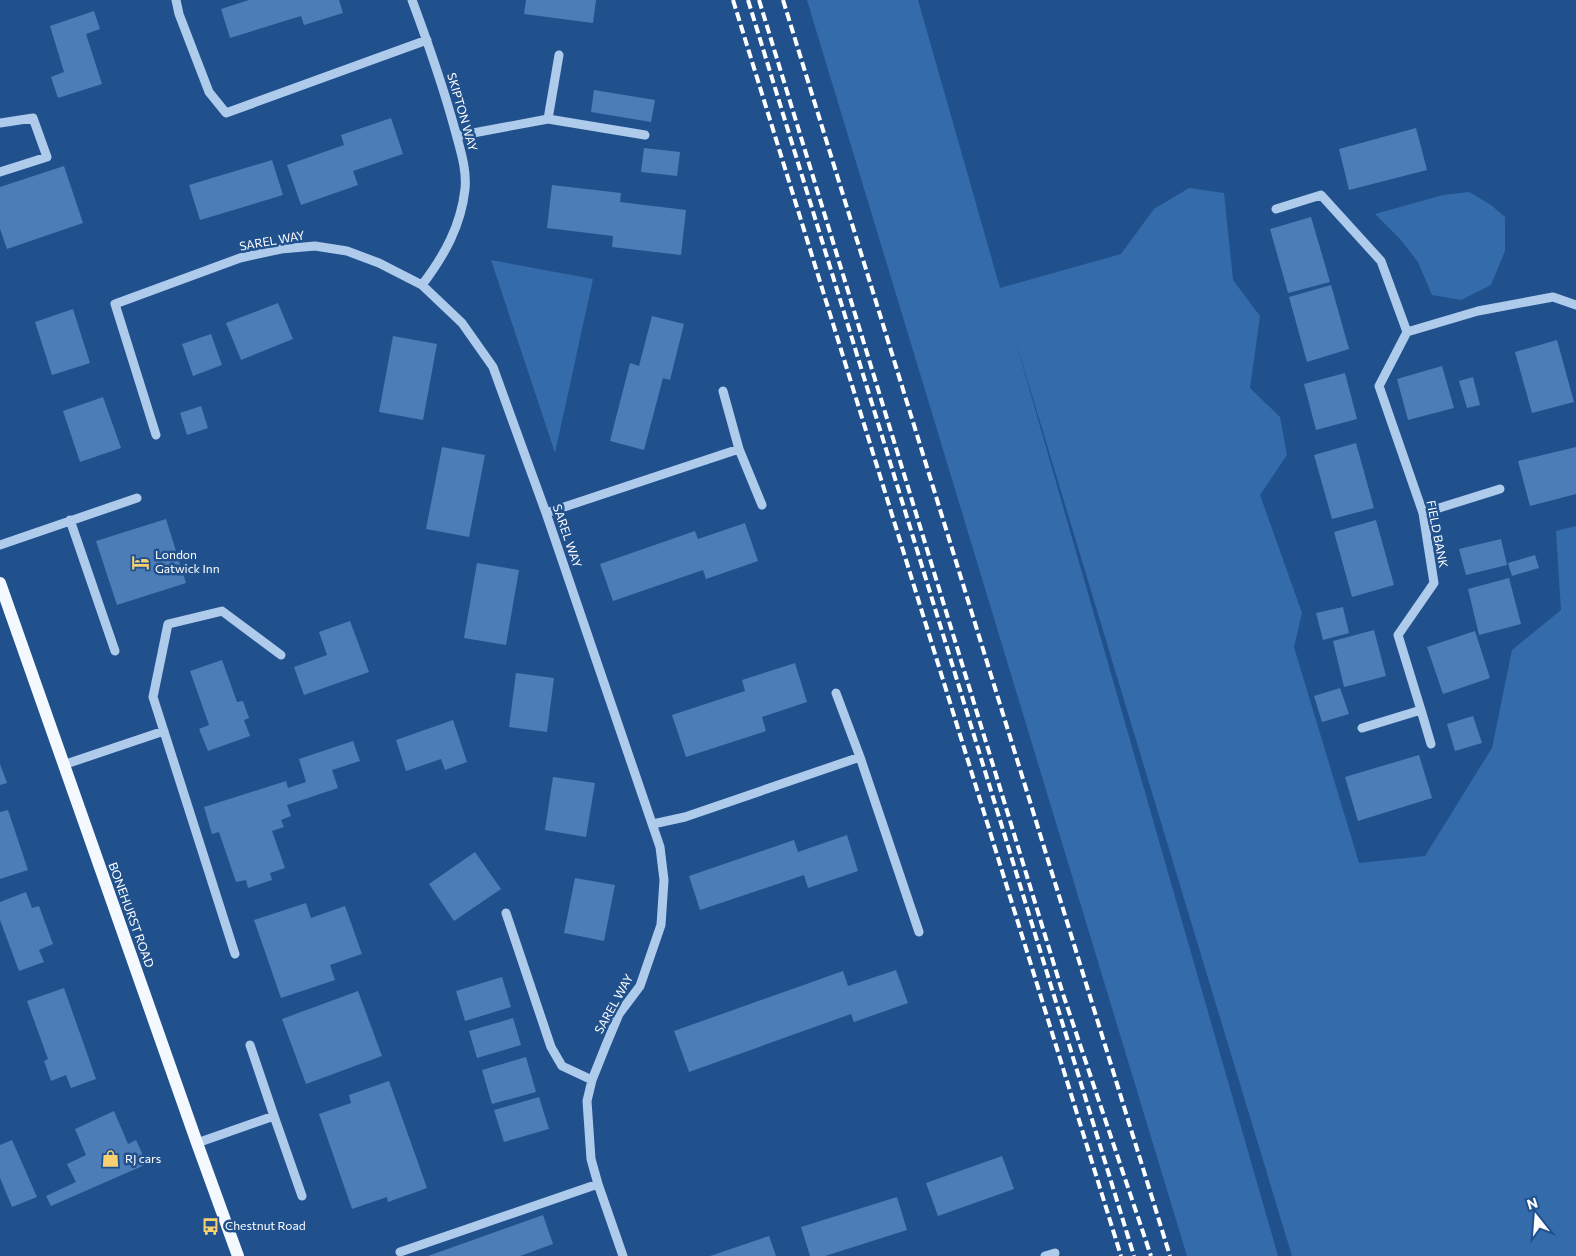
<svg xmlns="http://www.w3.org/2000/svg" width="1576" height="1256" font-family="Commissioner,sans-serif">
  <rect width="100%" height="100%" fill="#21518d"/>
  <path fill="#346baa" d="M807,0H918L1000,288L1121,254L1154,209L1189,188L1224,193L1233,280L1260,316L1250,388L1280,417L1287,455L1260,495L1302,613L1294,647L1359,863L1425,856L1492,748L1512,650L1561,610L1556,531L1576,526V1256H1292L1015,339L1278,1256H1187Z
    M1469,192L1491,205L1505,217V251L1491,285L1461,300L1432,295L1418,262L1401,240L1375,214L1443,195Z
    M491,260L593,279L555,453Z"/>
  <path fill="#4d7db6" d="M249,0H339L343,13L304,25L301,16L230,38L221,9Z
    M526,0H596L593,23L524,14Z
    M94,11L100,29L86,34L102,84L58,98L51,77L64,72L50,26Z
    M594,90L655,100L651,122L591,112Z
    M391,118L403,154L353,171L358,185L301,205L287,165L344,145L341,135Z
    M1416,128L1427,170L1349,190L1339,149Z
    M644,148L680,152L677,176L641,172Z
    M272,160L283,195L200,220L189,185Z
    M64,166L83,223L7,249L0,229V187Z
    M552,185L621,193L620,202L686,210L681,255L612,247L613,236L547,228Z
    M1311,217L1330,282L1288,293L1270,229Z
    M1331,285L1349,349L1307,362L1289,297Z
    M278,303L293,339L241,360L226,323Z
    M73,309L90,363L52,375L35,322Z
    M652,316L684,324L670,380L663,378L644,450L610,441L630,363L639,366Z
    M211,334L222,365L193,376L182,344Z
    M393,336L437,344L423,420L379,412Z
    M1557,340L1574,402L1532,413L1515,352Z
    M1442,366L1454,408L1408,420L1397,379Z
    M1345,373L1357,419L1316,430L1304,384Z
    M1473,377L1480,405L1467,408L1459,381Z
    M103,397L121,448L80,462L63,411Z
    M201,406L208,428L187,435L180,413Z
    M1356,443L1374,508L1332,519L1314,455Z
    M442,447L485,455L469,537L426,529Z
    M1576,447V494L1530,506L1518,461Z
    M166,519L186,583L117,605L96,541Z
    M1376,520L1394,585L1352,597L1334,532Z
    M745,523L758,561L706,579L703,570L613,601L600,564L695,531L698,539Z
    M1501,539L1507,565L1466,575L1459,549Z
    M1535,555L1539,568L1512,576L1508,563Z
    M477,563L519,570L506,645L464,638Z
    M1509,578L1521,624L1479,635L1468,589Z
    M1343,607L1349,633L1323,640L1316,613Z
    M350,621L369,672L304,695L294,667L327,655L319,632Z
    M1374,630L1386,676L1344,687L1333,641Z
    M1475,631L1490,678L1443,694L1427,647Z
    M222,660L237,702L243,701L249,718L244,720L250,736L208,751L199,729L209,725L190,671Z
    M795,663L807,702L762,717L766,731L686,757L672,715L745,691L742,680Z
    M516,673L554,678L547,732L509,727Z
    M1340,688L1349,714L1322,722L1314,696Z
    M1473,716L1482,743L1455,751L1447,724Z
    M453,720L467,762L445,770L441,759L406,771L396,740Z
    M353,741L360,761L332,770L338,788L287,805L291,816L281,820L284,827L272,831L285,868L270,873L272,880L248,888L246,880L236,882L219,832L212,834L204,807L286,781L288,788L306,782L299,759Z
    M1419,755L1432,798L1358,821L1345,777Z
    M0,764L7,783L0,785Z
    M553,777L595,783L586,837L545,830Z
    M8,810L28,870L0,879V812Z
    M847,835L858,871L808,888L804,875L700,910L689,876L794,840L798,852Z
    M475,852L501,889L454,921L429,884Z
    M575,878L615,885L604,941L564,933Z
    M26,892L32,908L39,906L53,944L39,950L44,962L19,971L0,920V902Z
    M306,903L311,918L345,906L362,954L330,965L335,980L281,998L254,920Z
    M896,970L908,1003L854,1022L851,1014L689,1072L674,1031L843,971L848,986Z
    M502,977L511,1007L465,1021L456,991Z
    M64,988L96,1079L71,1088L66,1075L51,1081L44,1061L48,1059L27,1001Z
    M358,991L382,1056L306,1084L282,1019Z
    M513,1018L521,1045L477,1058L469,1031Z
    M526,1057L536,1092L492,1104L482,1070Z
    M389,1081L427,1188L388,1202L387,1197L352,1209L319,1114L351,1103L349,1095Z
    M539,1097L549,1129L504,1142L494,1110Z
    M114,1111L128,1144L136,1140L147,1164L51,1206L46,1196L76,1182L67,1164L86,1155L75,1129Z
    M12,1140L37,1197L12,1207L0,1178V1145Z
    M1002,1156L1014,1189L938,1216L926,1183Z
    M897,1197L907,1230L825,1256H810L801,1227Z
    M543,1215L553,1244L520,1256H428Z
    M769,1236L776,1256H710Z"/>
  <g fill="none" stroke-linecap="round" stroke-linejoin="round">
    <path stroke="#afcbec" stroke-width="9" d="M176,0L179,14L209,92L226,113L427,40
      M412,0C428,43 443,86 455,130C460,149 467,169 465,189C461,226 444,256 422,285
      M548,119L645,135
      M0,123L33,118L47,157L0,172
      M457,136L548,119L559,55
      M1276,209L1321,195L1381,261L1407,332
      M723,391L739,449L762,505
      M156,435L115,304L240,258L281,249L315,246L347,251L379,263L422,285L462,323L493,367L546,513L660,847L664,880L661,925L640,986L619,1014L606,1045L592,1080L587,1101L591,1159L598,1184L623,1256
      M546,513L739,449
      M1423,513L1500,489
      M70,520L115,651
      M0,545L137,498
      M836,693L860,757L919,932
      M1421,710L1431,744
      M1362,728L1421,710L1398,635L1434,583L1423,513L1379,386L1407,332L1478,311L1553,297L1576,305
      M63,765L164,731
      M653,824L685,817L860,757
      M506,913L551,1047L562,1066L592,1080
      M235,954L153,697L168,624L222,611L281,655
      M274,1116L302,1196
      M197,1143L274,1116L250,1045
      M400,1252L598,1184
      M1045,1256L1055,1253"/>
    <path stroke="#f4f8ff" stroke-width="12" d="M0,583L197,1143L238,1256"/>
    <path stroke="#fff" stroke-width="4" stroke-dasharray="9 4" stroke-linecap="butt" d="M733,0L1121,1256
      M748,0L1134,1256
      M759,0L1063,994L1151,1256
      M783,0L1170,1256"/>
  </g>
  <defs>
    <symbol id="hotel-bare" viewBox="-9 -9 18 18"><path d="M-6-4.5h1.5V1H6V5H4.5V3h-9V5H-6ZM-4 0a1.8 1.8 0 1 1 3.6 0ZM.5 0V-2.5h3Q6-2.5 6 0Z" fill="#f9d070" stroke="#21518d" stroke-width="2.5" paint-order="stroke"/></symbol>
    <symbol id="shop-bare" viewBox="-9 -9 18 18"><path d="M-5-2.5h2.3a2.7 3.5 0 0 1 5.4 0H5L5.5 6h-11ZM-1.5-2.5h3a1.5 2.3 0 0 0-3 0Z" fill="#f9d070" stroke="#21518d" stroke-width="2.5" paint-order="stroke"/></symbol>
    <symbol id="bus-bare" viewBox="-9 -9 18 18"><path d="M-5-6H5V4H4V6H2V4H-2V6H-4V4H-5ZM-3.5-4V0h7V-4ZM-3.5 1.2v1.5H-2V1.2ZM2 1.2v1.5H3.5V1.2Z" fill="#f9d070" stroke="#21518d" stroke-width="2.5" paint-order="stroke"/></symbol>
  </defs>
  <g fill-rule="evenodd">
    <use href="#hotel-bare" x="128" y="550" width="25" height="25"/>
    <use href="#shop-bare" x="98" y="1146" width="25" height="25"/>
    <use href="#bus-bare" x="198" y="1214" width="25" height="25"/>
  </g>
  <g text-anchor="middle" stroke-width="5" stroke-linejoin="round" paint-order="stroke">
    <g font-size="12" fill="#fff" stroke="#21518d">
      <text transform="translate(462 112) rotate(74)" y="4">SKIPTON WAY</text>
      <text transform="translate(272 241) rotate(-10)" y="4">SAREL WAY</text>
      <text transform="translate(1437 534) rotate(79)" y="4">FIELD BANK</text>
      <text transform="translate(567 536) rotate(71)" y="4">SAREL WAY</text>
      <text transform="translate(131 915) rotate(70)" y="4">BONEHURST ROAD</text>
      <text transform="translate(614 1004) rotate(-61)" y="4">SAREL WAY</text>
    </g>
    <g font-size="12" fill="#fff" stroke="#21518d" text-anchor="start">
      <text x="155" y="559">London<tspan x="155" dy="14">Gatwick Inn</tspan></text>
      <text x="125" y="1163">RJ cars</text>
      <text x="225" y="1230">Chestnut Road</text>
    </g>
  </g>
  <g transform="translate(1536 1216) rotate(343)" stroke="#21518d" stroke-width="4" paint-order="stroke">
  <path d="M0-4L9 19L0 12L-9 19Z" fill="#ffffff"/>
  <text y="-8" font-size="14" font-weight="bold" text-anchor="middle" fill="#ffffff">N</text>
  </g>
</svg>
